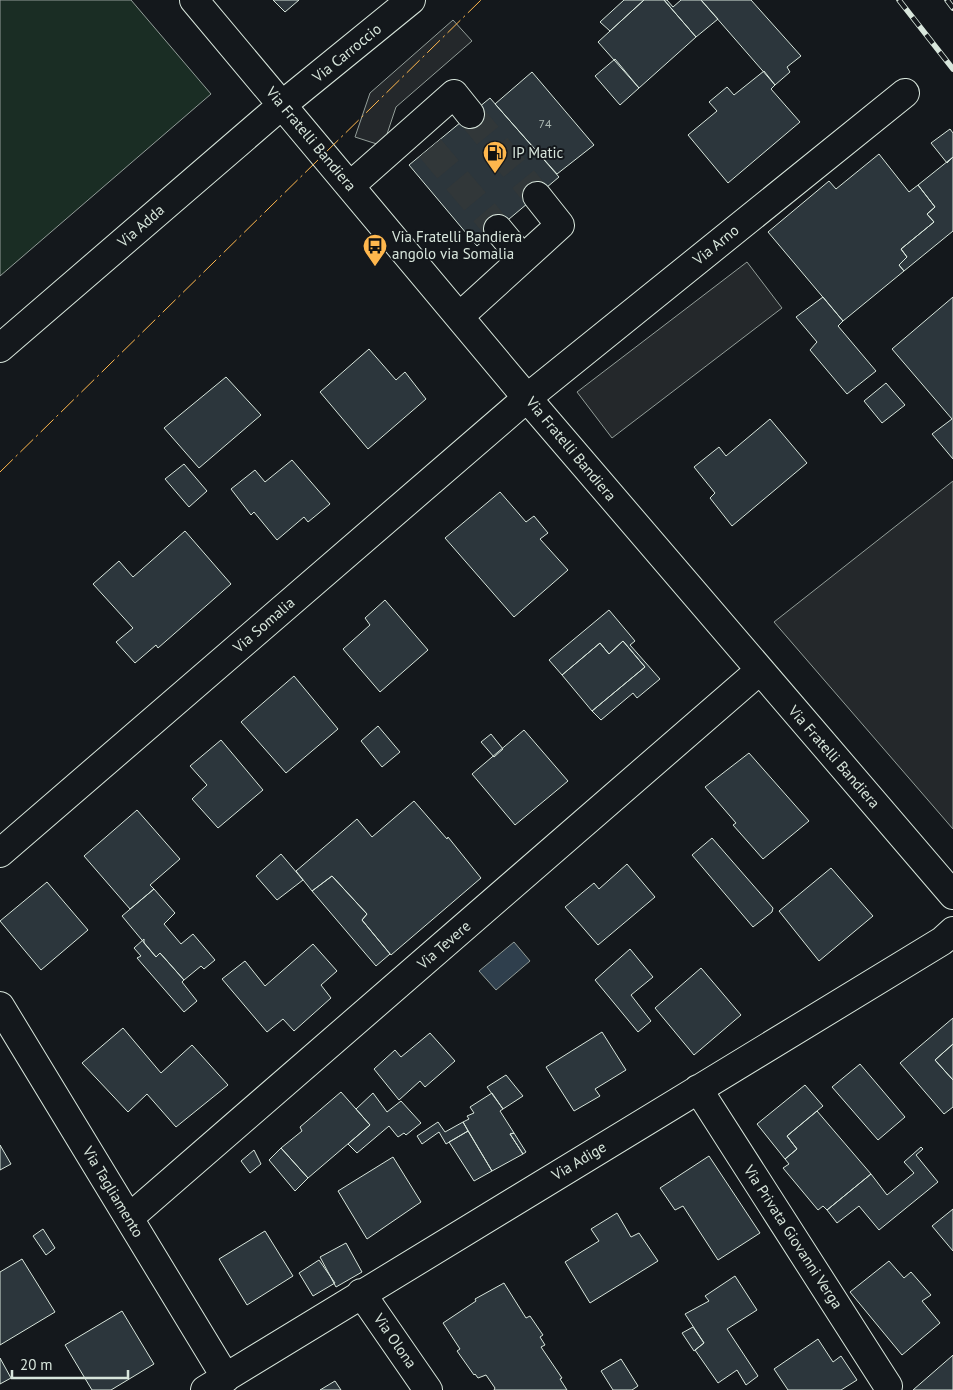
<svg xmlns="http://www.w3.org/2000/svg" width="953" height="1390" font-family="'PT Sans',sans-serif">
  <rect width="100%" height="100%" fill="#14181c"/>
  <path fill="#1a2d24" stroke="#939e99" d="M0,0H131L211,94L0,276Z"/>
  <path fill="#24282b" stroke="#939e99" d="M453,20L472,41L396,107L383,146L355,137L370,93Z
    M747,262L782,308L612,438L577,392Z
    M953,481V829L774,622Z"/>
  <path fill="#2f3f4d" stroke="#939e99" d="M514,942L530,961L496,990L479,971Z"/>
  <path fill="#2c363c" stroke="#d8e6dc" d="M273,0H299L285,12Z
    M624,0H644L610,31L600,22Z
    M644,0H664L696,37L639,88L598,42Z
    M664,0H667L673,7L681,0H701L718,19L696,37Z
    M701,0H751L801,56L787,67L790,72L775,85Z
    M615,59L639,88L620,105L595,76Z
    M764,71L775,85L771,89L800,122L728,183L688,135L717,111L709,102L727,87L734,95Z
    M532,72L594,145L557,174L495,104Z
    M490,98L559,177L477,246L409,165Z
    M950,129L953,133V157L947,163L931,143Z
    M879,154L909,192L918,185L935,207L927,214L934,222L901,249L907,257L899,265L904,271L843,321L768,232L829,181L836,189Z
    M953,157V231L904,271L899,265L907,257L901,249L934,222L927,214L935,207L918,185Z
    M823,297L843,321L838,326L876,371L847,394L810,350L817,342L796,317Z
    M953,297V459L932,434L952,419L892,349Z
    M369,349L396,380L405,372L426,399L368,449L320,392Z
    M226,377L261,415L199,468L164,428Z
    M886,383L905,405L882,423L864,401Z
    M770,419L807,463L732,526L710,498L715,493L694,467L719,447L726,456Z
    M292,460L330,504L308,522L304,517L277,540L254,512L251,515L231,489L255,470L265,482Z
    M184,464L207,491L189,507L165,479Z
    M500,492L526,522L534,516L548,533L540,539L568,570L514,617L445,538Z
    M185,531L231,584L158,648L156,645L135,663L116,642L133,628L93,584L119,561L133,577Z
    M385,600L428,650L380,692L343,649L370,625L365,618Z
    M609,610L635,641L630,645L660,679L637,698L633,693L601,720L592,711L645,667L623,641L609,654L600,643L562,675L549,660Z
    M623,641L645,667L592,711L562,675L600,643L609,654Z
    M294,676L338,729L286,773L241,722Z
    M378,726L400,752L382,767L361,741Z
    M524,730L568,781L515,825L472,774Z
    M491,734L503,749L494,757L481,742Z
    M221,740L263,790L218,828L192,799L207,785L190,766Z
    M749,753L809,821L763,859L733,825L736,823L705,787Z
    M414,801L447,839L448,837L481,878L391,955L362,920L367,914L332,876L312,891L296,871L357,819L372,837Z
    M137,810L180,859L150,885L154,889L130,909L84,856Z
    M712,838L773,908L772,912L753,927L692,855Z
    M281,854L303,880L277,900L256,876Z
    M627,864L655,897L598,945L565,907L594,883L599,889Z
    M831,868L873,916L819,961L779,911Z
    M332,876L367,914L362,920L390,954L376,966L312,891Z
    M47,882L88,930L41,970L0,921Z
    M154,889L175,913L164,924L181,944L193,934L215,960L204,969L201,966L184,980L160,953L156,957L122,916Z
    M144,939V943L156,957L160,953L184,980L182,982L197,1001L184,1012L137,958L141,956L134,948Z
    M313,944L337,971L321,985L331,998L294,1031L283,1019L267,1032L222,979L245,961L265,986Z
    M630,949L653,977L631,995L651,1021L638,1032L595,980Z
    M701,968L741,1015L694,1055L655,1008Z
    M953,1018V1044L935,1060L953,1080V1107L944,1114L900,1063Z
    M123,1028L161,1073L192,1045L228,1085L176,1127L147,1094L128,1112L82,1063Z
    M602,1032L626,1070L595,1089L600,1096L574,1111L546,1067Z
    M430,1033L455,1061L425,1087L420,1081L399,1100L374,1069L395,1050L401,1057Z
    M953,1044V1080L935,1060Z
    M860,1064L905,1117L878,1140L832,1087Z
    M506,1075L523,1096L503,1109L487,1087Z
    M805,1085L823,1106L787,1136L797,1149L785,1159L757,1124Z
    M341,1092L370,1125L308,1178L281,1148L302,1131L300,1127Z
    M373,1093L387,1112L401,1101L421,1123L406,1135L404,1133L398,1137L389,1126L357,1153L348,1144L370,1125L356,1109Z
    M492,1093L503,1109L500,1111L514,1133L510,1134L523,1154L492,1171L463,1122L469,1119L467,1116L474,1113L470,1107Z
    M817,1111L871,1174L827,1210L823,1206L818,1210L783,1168L789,1164L785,1159L797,1149L787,1136Z
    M438,1122L445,1132L463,1122L468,1131L446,1144L439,1132L422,1144L417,1136Z
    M468,1131L492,1171L474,1181L449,1142Z
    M514,1133L526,1152L523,1154L510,1134Z
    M0,1145L11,1164L0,1170Z
    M921,1147L923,1149L916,1155L938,1182L879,1230L859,1206L837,1223L827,1210L871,1174L887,1195L914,1173L904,1162Z
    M281,1148L308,1178L295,1191L269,1160Z
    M254,1150L261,1164L250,1173L241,1161Z
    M709,1156L760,1233L718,1260L683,1206L675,1210L660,1188Z
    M393,1157L421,1202L367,1239L338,1191Z
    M953,1209V1251L932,1226Z
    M617,1213L631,1237L639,1233L658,1261L590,1303L565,1262L599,1241L591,1229Z
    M43,1229L55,1248L46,1255L33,1236Z
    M265,1231L293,1276L247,1305L219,1259Z
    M346,1243L362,1272L336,1287L320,1257Z
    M22,1259L55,1312L0,1345V1272Z
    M319,1260L335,1283L313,1296L299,1273Z
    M889,1261L904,1278L911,1272L931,1295L922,1301L940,1323L902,1355L850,1292Z
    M735,1276L757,1310L727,1329L758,1376L746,1385L737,1370L718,1383L695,1350L704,1343L685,1314L709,1301L705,1296Z
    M504,1283L526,1318L530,1316L543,1335L540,1337L545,1345L541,1347L562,1378L560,1379L567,1390H494L495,1388L486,1375L478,1378L475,1374L474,1375L457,1351L460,1349L443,1323L476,1301L475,1299Z
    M122,1311L154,1364L111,1390H92L65,1345Z
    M693,1327L704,1343L694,1351L682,1333Z
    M818,1339L833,1362L841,1356L857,1380L841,1390H788L774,1369Z
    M953,1355V1390H913L952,1356Z
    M0,1358L11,1378L0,1384Z
    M621,1359L638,1386L632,1390H613L601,1371Z
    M335,1381L341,1390H320Z"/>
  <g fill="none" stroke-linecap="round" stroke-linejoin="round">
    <path stroke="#313739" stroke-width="28" stroke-dasharray="28 14" stroke-linecap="butt" d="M470,114L537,196
      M430,148L498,229"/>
    <defs>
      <path id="minor" d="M194,0L527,398L953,895
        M350,186L454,94L470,114
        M498,229L522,258
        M460,316L560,225L537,196
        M0,348L282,105L411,0
        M0,853L527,398L905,93
        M0,1006L226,1378
        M698,1089L888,1386
        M129,1218L759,671
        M361,1293L428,1390
        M205,1390L942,941L953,931"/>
    </defs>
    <use href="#minor" stroke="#d8e6dc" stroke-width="30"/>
    <use href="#minor" stroke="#14181c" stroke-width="28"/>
    <defs>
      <path id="rail" d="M899,0L953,69
        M947,0L953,8"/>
    </defs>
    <use href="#rail" stroke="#d8e6dc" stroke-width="5.5"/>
    <use href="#rail" stroke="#14181c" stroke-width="4" stroke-dasharray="11" stroke-linecap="butt"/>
    <path stroke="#ffb74d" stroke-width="1" stroke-dasharray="18 4 2.5 4" stroke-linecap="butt" d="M0,472L481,0"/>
  </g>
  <defs>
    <symbol id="fuel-pin" viewBox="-11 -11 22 30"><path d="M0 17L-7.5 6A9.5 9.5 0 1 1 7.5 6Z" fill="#ffb74d" stroke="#14181c"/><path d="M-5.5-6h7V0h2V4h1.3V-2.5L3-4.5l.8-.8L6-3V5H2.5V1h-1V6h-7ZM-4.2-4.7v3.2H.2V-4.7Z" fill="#111"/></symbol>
    <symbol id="bus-pin" viewBox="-11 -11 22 30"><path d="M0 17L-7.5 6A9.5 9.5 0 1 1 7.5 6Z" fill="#ffb74d" stroke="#14181c"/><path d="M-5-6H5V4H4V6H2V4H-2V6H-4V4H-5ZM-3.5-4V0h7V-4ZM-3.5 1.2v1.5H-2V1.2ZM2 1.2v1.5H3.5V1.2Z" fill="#111"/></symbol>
  </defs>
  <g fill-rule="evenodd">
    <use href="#fuel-pin" x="481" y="139" width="28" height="38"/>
    <use href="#bus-pin" x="361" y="232" width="28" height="38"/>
  </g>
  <g text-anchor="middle" stroke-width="4" stroke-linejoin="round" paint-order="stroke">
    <g font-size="12" fill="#adbab4">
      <text x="545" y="128">74</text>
    </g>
    <g font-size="15" fill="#d8e6dc" stroke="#14181c">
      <text transform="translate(347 53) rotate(-39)" y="5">Via Carroccio</text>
      <text transform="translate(311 139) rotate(50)" y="5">Via Fratelli Bandiera</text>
      <text transform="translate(141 226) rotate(-41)" y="5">Via Adda</text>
      <text transform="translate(716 245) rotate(-39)" y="5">Via Arno</text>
      <text transform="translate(571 449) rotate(50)" y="5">Via Fratelli Bandiera</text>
      <text transform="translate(264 625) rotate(-41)" y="5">Via Somalia</text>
      <text transform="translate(834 757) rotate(49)" y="5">Via Fratelli Bandiera</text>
      <text transform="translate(444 945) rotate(-41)" y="5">Via Tevere</text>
      <text transform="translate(579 1161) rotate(-31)" y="5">Via Adige</text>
      <text transform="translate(113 1192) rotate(59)" y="5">Via Tagliamento</text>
      <text transform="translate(793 1237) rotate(57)" y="5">Via Privata Giovanni Verga</text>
      <text transform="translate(395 1341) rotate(55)" y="5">Via Olona</text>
    </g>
    <g font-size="15" fill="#d8e6dc" stroke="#14181c" text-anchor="start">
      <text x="512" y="158">IP Matic</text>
      <text x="392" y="242">Via Fratelli Bandiera<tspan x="392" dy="17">angolo via Somalia</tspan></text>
    </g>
  </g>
  <path d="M12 1370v8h116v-8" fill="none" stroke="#d8e6dc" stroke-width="2.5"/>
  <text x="20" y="1370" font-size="15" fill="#d8e6dc" stroke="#14181c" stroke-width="4" paint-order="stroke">20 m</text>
</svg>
